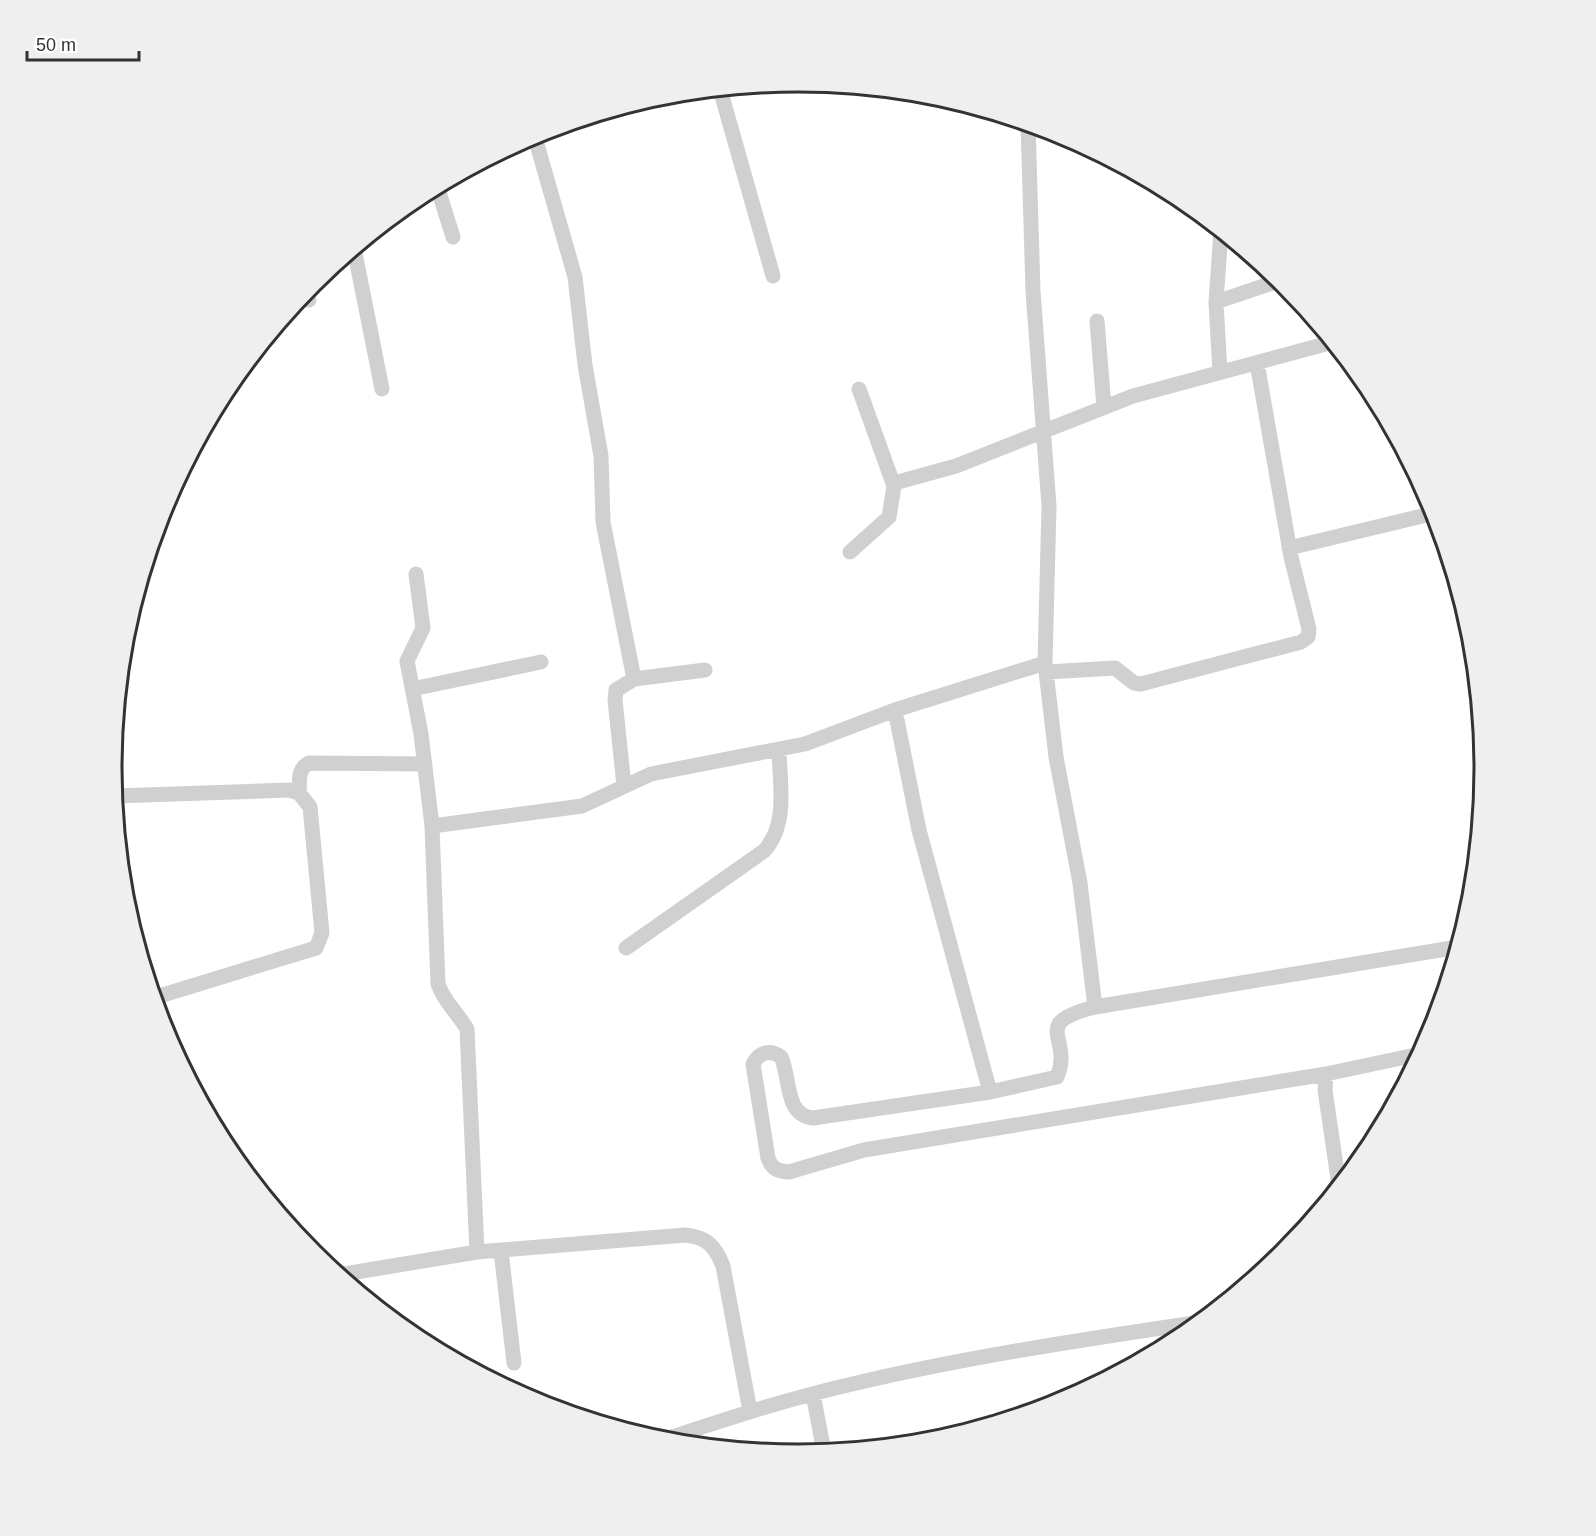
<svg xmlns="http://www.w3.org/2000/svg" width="1596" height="1536" font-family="Arial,sans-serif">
  <rect width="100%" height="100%" fill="#fff"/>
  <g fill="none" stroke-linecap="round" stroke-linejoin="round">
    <path stroke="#d0d0d0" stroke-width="15" d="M720,89L773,276
      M534,134L575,277L585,365L601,456L603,522L634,679
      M437,186L453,237
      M354,248L382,389
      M306,289L309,300
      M1216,302L1281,280
      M1097,321L1104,407
      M1220,372L1216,302L1221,231
      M859,389L894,486
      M1289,548L1435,513
      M850,552L889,517L894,486L898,482L956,466L1133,396L1333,342
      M416,574L423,628L407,661L421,734L432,826
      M1045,663L1056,757L1080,883L1095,1007
      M1047,672L1115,668L1134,683L1141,684L1301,642L1308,637L1309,629L1291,557L1257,363
      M412,689L541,662
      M895,710L919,830L990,1092
      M624,786L615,700L616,690L634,679L705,670
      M299,793C300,781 297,769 309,763L425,764
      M114,796L289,790L299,793L310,807L322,933L316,948L153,998
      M626,948L764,851C788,825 780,785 779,751
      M1326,1074L864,1150L789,1172C777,1171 772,1169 768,1158L753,1064C759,1052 770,1049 781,1057C791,1078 784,1115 813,1118L990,1092L1057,1077C1074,1037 1028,1024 1095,1007L1458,947
      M1339,1186L1325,1090L1326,1074L1420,1054
      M501,1251L514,1363
      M477,1252L685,1235C707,1237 715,1246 723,1266L750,1411
      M338,1275L477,1252L467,1029C458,1013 444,1002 438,984L432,826L582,806L651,774L805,744L895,710L1045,663L1049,506L1033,291L1028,123
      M813,1394L824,1452
      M660,1441C726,1419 793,1397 861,1382C973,1356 1087,1339 1201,1322"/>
  </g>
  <path d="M0 0H1596V1536H0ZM122 768a676 676 0 1 1 1352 0a676 676 0 1 1-1352 0Z" fill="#efefef" fill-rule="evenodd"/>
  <path fill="none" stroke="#333" stroke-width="3" d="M122 768a676 676 0 1 1 1352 0a676 676 0 1 1-1352 0Z"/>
  <path d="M27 51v9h112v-9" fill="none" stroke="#333333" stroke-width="3"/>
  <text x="36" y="51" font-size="18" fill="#333333" stroke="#ffffff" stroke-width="4.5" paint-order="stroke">50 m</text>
</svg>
